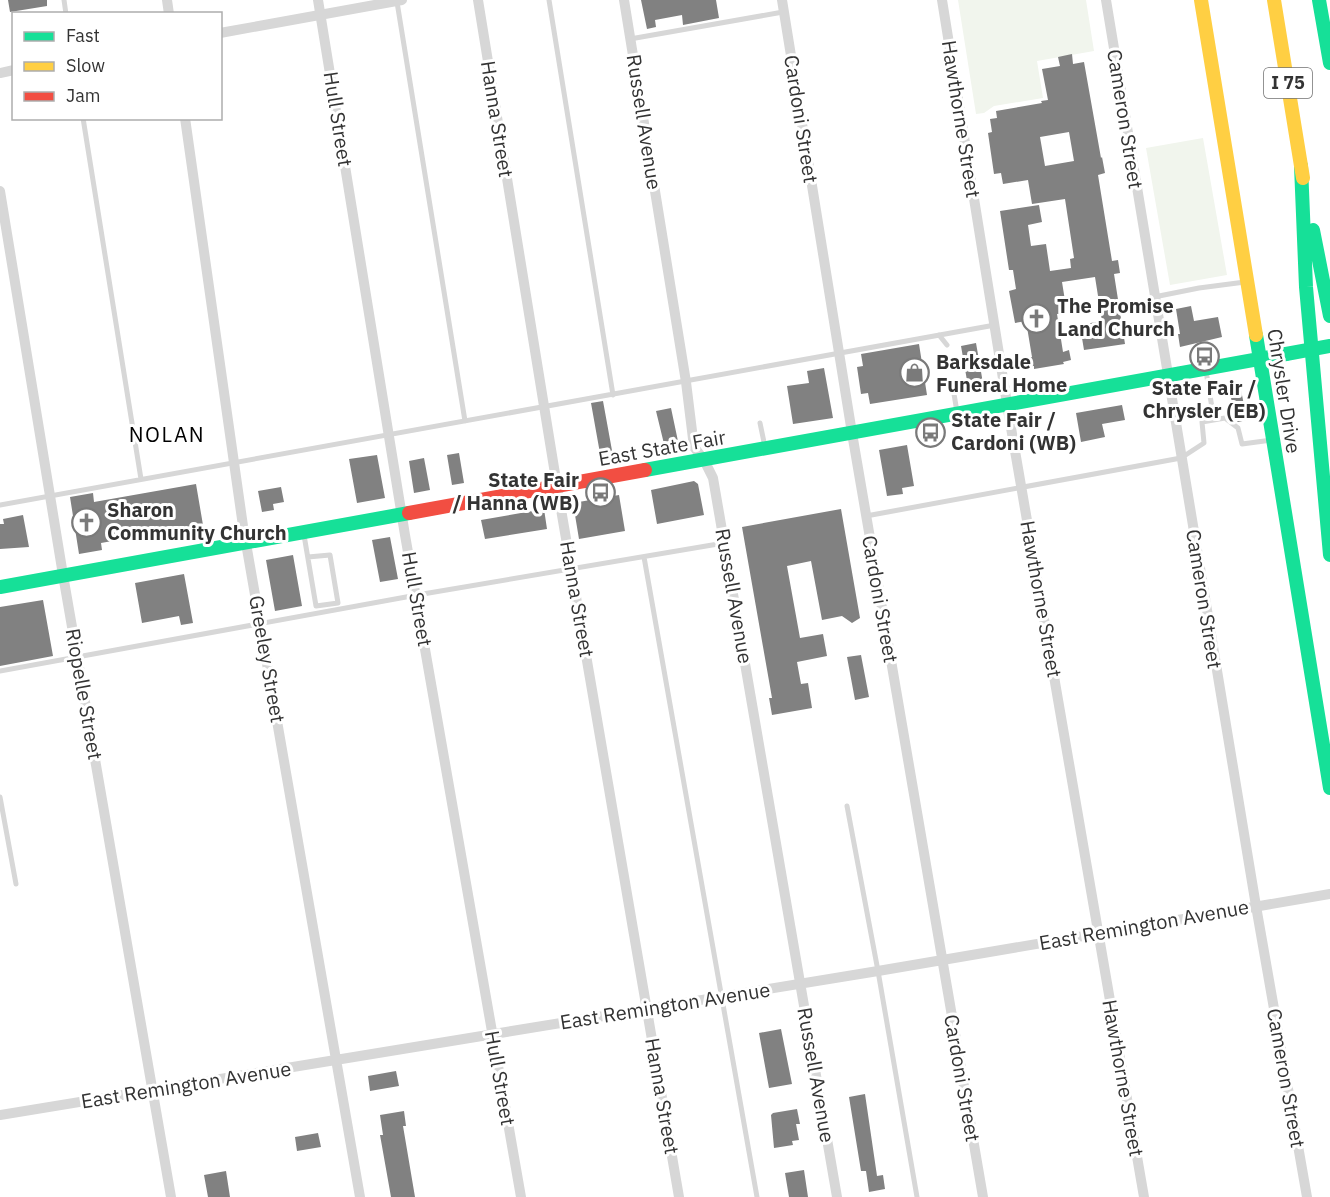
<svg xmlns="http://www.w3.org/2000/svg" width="1330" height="1197" font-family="'IBM Plex Sans',sans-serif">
  <rect width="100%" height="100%" fill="#fff"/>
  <path fill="#f1f5ed" d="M958,0H1086L1094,51L1037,61L1043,98L994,106L984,113L976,114Z
    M1203,138L1227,275L1170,285L1146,148Z"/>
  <path fill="#818181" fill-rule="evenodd" d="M8,0H47V6L10,12Z
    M641,0H716L719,18L683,25L682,15L655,20L656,27L647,29Z
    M1072,54L1073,64L1084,62L1101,158L1102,157L1105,173L1098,175L1112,261L1118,260L1120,273L1114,274L1125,344L1084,350L1081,332L1086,331L1085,324L1102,321L1095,277L1062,282L1067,313L1057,314L1063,352L1069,350L1071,360L1063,362L1064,364L1034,369V366L1027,367L1025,358L1032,357L1026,321L1015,323L1009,291L1016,289L1013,270H1009L1000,211L1039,205L1042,222L1028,225L1031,246L1046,244L1050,271L1071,268L1070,259L1074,258L1065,199L1032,204L1028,180L1003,184L1001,173L994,174L988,133L992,132L990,119L997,118L996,111L1042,103L1041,101L1048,100L1042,69L1060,66L1058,57ZM1069,132L1074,161L1045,166L1040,137Z
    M1191,306L1194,321L1218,317L1222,337L1180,347L1178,334H1180L1176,309Z
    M976,343L984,389L969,392L961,346Z
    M919,344L927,395L870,404L868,393L861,394L857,367L863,366L861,354Z
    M824,368L833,418L793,424L787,386L809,383L807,371Z
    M1240,385L1247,420L1238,422L1235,419L1229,387Z
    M603,401L613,456L601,459L591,403Z
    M1122,405L1125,420L1102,424L1105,437L1081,442L1076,413Z
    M671,408L679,446L665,448L656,411Z
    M907,445L914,486L902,488L903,494L887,496L879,450Z
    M459,453L464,483L452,485L447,455Z
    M377,455L385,498L357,503L349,459Z
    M424,458L430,490L414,493L409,461Z
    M694,481L698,484L704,515L657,524L651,490Z
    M196,484L203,525L101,543L102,550L79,554L70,497L93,493L94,502Z
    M281,487L284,502L273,504L274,510L262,512L258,491Z
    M619,495L625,531L579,539L573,503Z
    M544,509L547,529L485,539L481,520Z
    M841,509L860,618L852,623L842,616L822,620L811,561L787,566L800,638L823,634L827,656L797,662L801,684L808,683L812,708L772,715L769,698H772L742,527Z
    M23,515L29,547L0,549V524H4L3,519Z
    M390,537L398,579L380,582L372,540Z
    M293,555L302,606L275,611L266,560Z
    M184,574L193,623L181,625L179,616L142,623L135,583Z
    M43,600L53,656L0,666V607Z
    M861,655L869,697L855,700L847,657Z
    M781,1029L792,1084L769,1088L759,1033Z
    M396,1071L399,1086L370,1091L368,1076Z
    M865,1094L877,1176L883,1175L885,1189L869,1192L866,1171H861L849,1097Z
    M797,1109L800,1124H796L799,1140L792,1141L793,1145L774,1148L771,1115L773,1113Z
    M404,1111L406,1126H403L415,1197H391L380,1135H383L380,1115Z
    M318,1133L321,1147L297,1151L295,1137Z
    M804,1170L808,1197H789L785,1173Z
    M226,1171L230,1197H208L204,1175Z"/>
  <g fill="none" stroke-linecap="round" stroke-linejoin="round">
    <path stroke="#d7d7d7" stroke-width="5" d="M64,0L66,14
      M549,0L613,395
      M397,2L465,421
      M630,39L783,12
      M83,118L141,479
      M1154,297L1199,288L1245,282
      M939,335L947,345
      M1206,371L1214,420
      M954,394L957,412
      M760,423L765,447
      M0,505L995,325
      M866,516L1181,458L1204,443L1202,422L1225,418L1238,428L1242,444L1272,440
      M304,535L316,606L338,603L330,555L308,557
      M644,557L757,1197
      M0,671L417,595L724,543
      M0,797L16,884
      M847,806L878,971L917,1197"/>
    <path stroke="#d7d7d7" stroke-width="10" d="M167,0L169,14
      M318,0L405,535L521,1197
      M478,0L557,486L679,1197
      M624,0L686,382L694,447L704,460L713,478L837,1197
      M782,0L852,433L983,1197
      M942,0L1010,422L1144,1197
      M1106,0L1256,906L1307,1197
      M220,33L402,0
      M0,73L14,70
      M185,118L243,526L360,1197
      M0,191L63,575L171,1197
      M0,1115L878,971L1330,894"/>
    <path stroke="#16e098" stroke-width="14" d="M1319,0L1330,63
      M1301,166L1306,287L1330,555
      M1313,230L1330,316
      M1256,335L1330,788
      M645,470L1286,354
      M0,587L409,513"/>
    <path stroke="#ffcf43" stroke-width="14" d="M1201,0L1256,335
      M1274,0L1303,178"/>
    <path stroke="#f24e42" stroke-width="14" d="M409,513L645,470"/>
    <path stroke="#16e098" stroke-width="14" d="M1286,354L1330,346"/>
  </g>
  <defs>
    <symbol id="church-ring" viewBox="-11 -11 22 22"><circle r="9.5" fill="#fff" stroke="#7a7a7a" stroke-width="1.5"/><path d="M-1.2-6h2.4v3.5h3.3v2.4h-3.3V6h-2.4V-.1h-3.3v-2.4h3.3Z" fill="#7a7a7a"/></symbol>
    <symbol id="bus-ring" viewBox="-11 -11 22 22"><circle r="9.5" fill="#fff" stroke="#7a7a7a" stroke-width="1.5"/><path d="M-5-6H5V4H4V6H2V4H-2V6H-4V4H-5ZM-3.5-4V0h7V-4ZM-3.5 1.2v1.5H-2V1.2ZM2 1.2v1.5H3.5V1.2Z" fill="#7a7a7a"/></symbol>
    <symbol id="shop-ring" viewBox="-11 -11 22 22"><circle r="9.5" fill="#fff" stroke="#7a7a7a" stroke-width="1.5"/><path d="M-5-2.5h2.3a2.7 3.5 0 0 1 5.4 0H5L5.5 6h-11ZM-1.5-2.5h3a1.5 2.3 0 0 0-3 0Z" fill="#7a7a7a"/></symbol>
  </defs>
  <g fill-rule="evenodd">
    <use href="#church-ring" x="1020" y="302" width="33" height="33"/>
    <use href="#bus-ring" x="1188" y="340" width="33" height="33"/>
    <use href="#shop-ring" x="898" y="356" width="33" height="33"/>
    <use href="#bus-ring" x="914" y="416" width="33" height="33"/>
    <use href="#bus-ring" x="584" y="476" width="33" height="33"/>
    <use href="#church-ring" x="70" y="506" width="33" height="33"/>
  </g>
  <g text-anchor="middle" stroke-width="6" stroke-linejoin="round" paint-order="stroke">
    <rect fill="#fff" stroke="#707070" stroke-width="1.5" x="1264" y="68" width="48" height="30" rx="4.5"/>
    <g font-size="18" font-weight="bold" fill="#333">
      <text x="1288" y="89">I 75</text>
    </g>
    <g font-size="20" fill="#333" stroke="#fff">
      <text transform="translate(338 119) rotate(81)" y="7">Hull Street</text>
      <text transform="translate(497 119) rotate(81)" y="7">Hanna Street</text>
      <text transform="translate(801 119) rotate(81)" y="7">Cardoni Street</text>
      <text transform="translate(961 119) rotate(81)" y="7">Hawthorne Street</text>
      <text transform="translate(1125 119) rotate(81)" y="7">Cameron Street</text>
      <text transform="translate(644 122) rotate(81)" y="7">Russell Avenue</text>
      <text transform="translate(1284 391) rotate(81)" y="7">Chrysler Drive</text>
      <text transform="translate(662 448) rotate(-10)" y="7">East State Fair</text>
      <text transform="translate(734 596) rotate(80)" y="7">Russell Avenue</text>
      <text transform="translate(417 599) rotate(80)" y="7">Hull Street</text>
      <text transform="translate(577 599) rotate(80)" y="7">Hanna Street</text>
      <text transform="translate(880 599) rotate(80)" y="7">Cardoni Street</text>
      <text transform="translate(1041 599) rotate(80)" y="7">Hawthorne Street</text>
      <text transform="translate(1204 599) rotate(81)" y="7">Cameron Street</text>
      <text transform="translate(267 659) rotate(80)" y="7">Greeley Street</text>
      <text transform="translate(84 694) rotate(80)" y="7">Riopelle Street</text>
      <text transform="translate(1144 925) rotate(-10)" y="7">East Remington Avenue</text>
      <text transform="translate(665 1006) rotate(-9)" y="7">East Remington Avenue</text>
      <text transform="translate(816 1075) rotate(80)" y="7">Russell Avenue</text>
      <text transform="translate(500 1078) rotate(80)" y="7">Hull Street</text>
      <text transform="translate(962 1078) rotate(80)" y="7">Cardoni Street</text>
      <text transform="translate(1123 1078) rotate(80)" y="7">Hawthorne Street</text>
      <text transform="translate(1286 1078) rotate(80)" y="7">Cameron Street</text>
      <text transform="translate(186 1085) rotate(-9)" y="7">East Remington Avenue</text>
      <text transform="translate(662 1096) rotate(80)" y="7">Hanna Street</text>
    </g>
    <g font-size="20" font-weight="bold" fill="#333" stroke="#fff" text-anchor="start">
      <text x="1057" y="313">The Promise<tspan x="1057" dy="23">Land Church</tspan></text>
      <text x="936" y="369">Barksdale<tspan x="936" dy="23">Funeral Home</tspan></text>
      <text x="1204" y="395" text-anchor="middle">State Fair /<tspan x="1204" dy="23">Chrysler (EB)</tspan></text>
      <text x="951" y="427">State Fair /<tspan x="951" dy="23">Cardoni (WB)</tspan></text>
      <text x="579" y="487" text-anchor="end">State Fair<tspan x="579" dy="23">/ Hanna (WB)</tspan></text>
      <text x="107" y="517">Sharon<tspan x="107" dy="23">Community Church</tspan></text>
    </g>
    <g font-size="21" letter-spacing="1.5" fill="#000" stroke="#fff">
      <text x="167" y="442">NOLAN</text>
    </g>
  </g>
  <rect x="12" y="12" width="210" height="108" fill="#ffffff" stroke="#adadad" stroke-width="1.5"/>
  <rect x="24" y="32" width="30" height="9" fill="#16e098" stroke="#adadad" stroke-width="1.5"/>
  <text x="66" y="42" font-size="18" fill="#333333">Fast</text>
  <rect x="24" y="62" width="30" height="9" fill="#ffcf43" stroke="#adadad" stroke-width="1.5"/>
  <text x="66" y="72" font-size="18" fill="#333333">Slow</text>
  <rect x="24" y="92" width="30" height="9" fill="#f24e42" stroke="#adadad" stroke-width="1.5"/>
  <text x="66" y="102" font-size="18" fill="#333333">Jam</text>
</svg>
